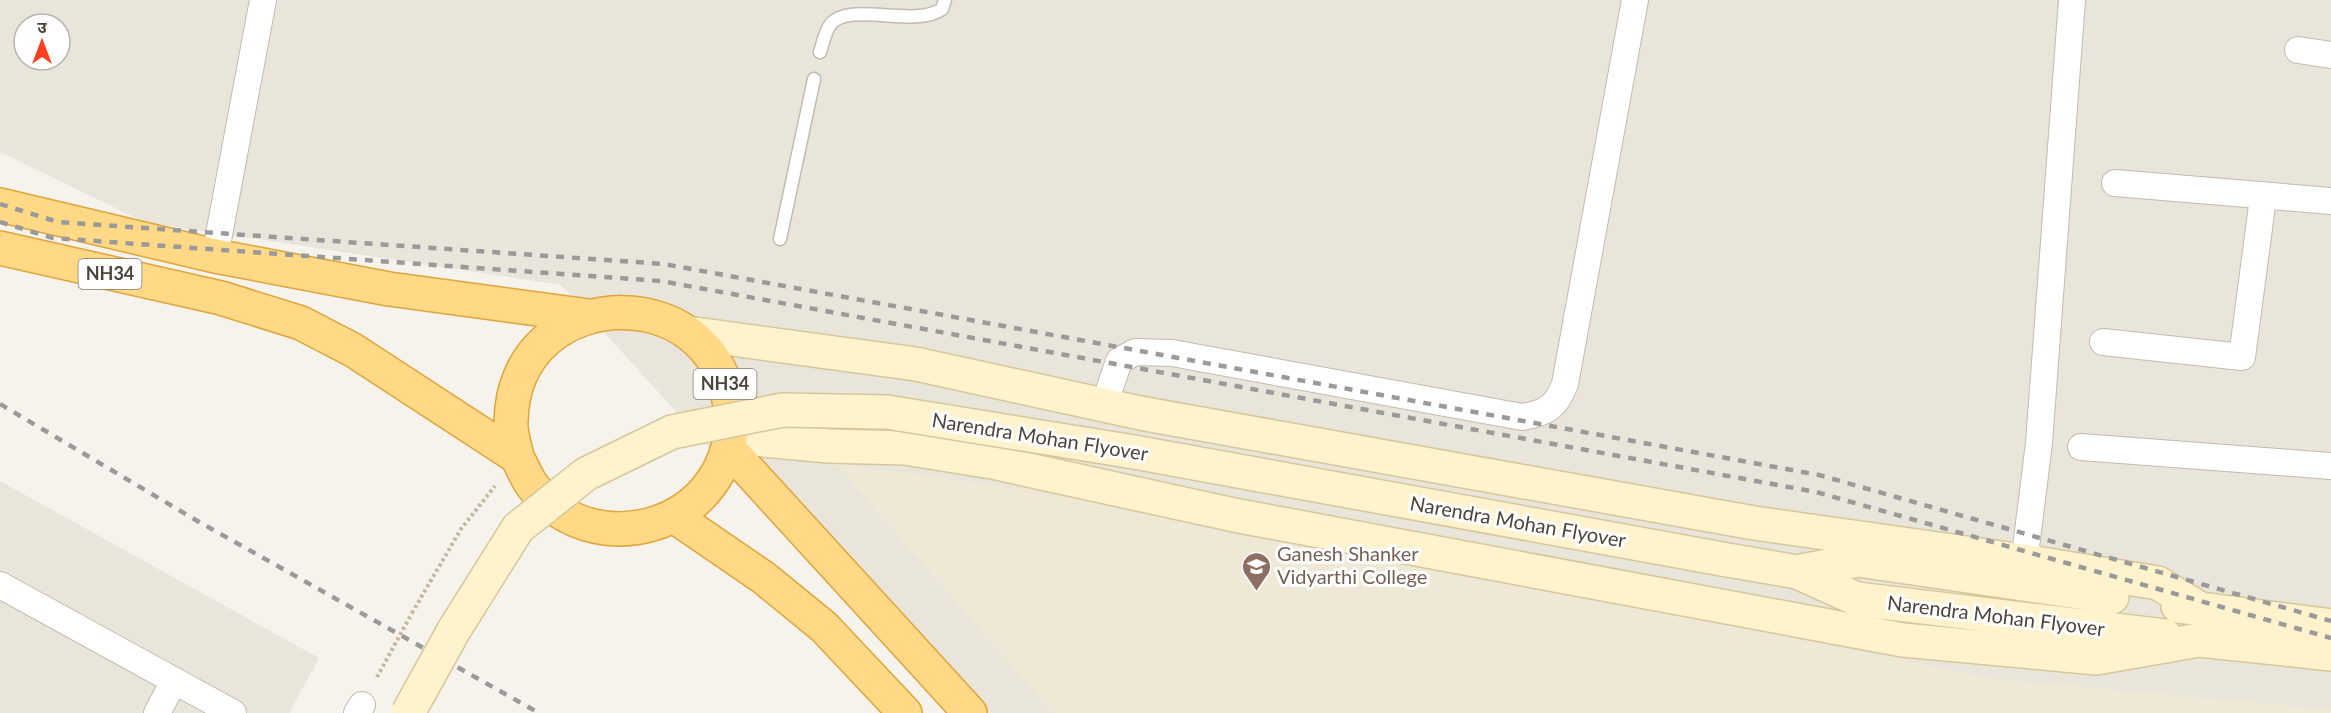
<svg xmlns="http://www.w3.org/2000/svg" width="2331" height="713" font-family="Lato,'Noto Sans Devanagari',sans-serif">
  <rect width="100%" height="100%" fill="#f6f3ec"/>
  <path fill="#eae5da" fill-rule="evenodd" d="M0,0H2331V713H950L561,285L144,222L0,152ZM24,24H60V60H24Z
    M0,481L319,658L289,713H0Z"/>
  <path fill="#efe8d6" d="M835,463L1134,505L1996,679L2331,709V713H1053Z"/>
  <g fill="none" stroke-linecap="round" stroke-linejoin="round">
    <defs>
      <path id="service" d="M820,52C823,43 825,32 830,25C849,0 912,29 942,9L945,0
        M780,239L814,79"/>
      <path id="minor" d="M2298,50L2331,55
        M2115,183L2331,201
        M215,256L263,0
        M2103,342L2242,357L2263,198
        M1104,405L1119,361L1135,352L1172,353L1522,417C1547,413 1556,407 1565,384L1635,0
        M2081,447L2331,466
        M2022,579L2039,443L2072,0
        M0,585L233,713
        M157,713L174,681
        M357,713L362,705"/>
      <path id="secondary" d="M688,333L916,364L1140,413L1754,523L2023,561L2158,583L2200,609
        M731,437L829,446L905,448L992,462L1234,515L1903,640L2096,658L2199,640L2331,654
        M1722,559L1797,572L1857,599L2165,636
        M1797,572L1858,560L2112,597
        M2178,606L2331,626"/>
      <path id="trunk" d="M0,205L215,256L389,289L589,316
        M0,248L221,298L301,323L353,350L517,457C522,466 526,477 532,485C569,536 640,542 689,506C714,487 731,456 731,424C731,275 514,277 511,421C510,433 515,446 517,457
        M728,448L970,713
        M675,517L764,578L824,627L905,713"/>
    </defs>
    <use href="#service" stroke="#c2bbae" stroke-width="15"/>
    <use href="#minor" stroke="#c2bbae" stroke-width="28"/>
    <use href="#secondary" stroke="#d6c79b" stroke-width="36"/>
    <use href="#trunk" stroke="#e0a43c" stroke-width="36"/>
    <path stroke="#c4b79f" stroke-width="4" stroke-dasharray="3 3" stroke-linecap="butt" d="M412,613L461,529L495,486"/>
    <use href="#service" stroke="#fff" stroke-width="12"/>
    <use href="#minor" stroke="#fff" stroke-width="26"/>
    <use href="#secondary" stroke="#fff3cd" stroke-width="33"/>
    <use href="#trunk" stroke="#ffd985" stroke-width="33"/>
    <path stroke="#9a9a9a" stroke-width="4.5" stroke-dasharray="8 8" stroke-linecap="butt" d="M0,204L58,222L664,264L1819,475L2331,621
      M0,222L53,238L661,281L1816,492L2331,638
      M0,404L194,519L539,713"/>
    <defs>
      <path id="secondary-bridge" d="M408,713L454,630L518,528L586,474L672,432L783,410L887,412L1134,452L1722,559"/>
    </defs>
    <use href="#secondary-bridge" stroke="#d6c79b" stroke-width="36" stroke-linecap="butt"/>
    <path stroke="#c4b79f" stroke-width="4" stroke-dasharray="3 3" stroke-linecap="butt" d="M377,677L412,613"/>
    <use href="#secondary-bridge" stroke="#fff3cd" stroke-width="33"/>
  </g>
  <defs>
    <symbol id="university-pin" viewBox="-11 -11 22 30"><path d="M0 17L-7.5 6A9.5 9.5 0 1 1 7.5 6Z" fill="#8d6e63" stroke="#fff"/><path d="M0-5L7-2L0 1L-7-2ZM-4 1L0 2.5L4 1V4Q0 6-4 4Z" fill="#fff"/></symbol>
  </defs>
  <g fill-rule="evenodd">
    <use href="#university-pin" x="1240" y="550" width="33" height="45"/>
  </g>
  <g text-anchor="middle" stroke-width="6" stroke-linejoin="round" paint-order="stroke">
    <g fill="#fff" stroke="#817c74" stroke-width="1.5">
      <rect x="78.5" y="259" width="63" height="30" rx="4.5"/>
      <rect x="693.5" y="369" width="63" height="30" rx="4.5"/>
    </g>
    <g font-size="18" font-weight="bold" fill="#4b4439">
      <text x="110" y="280">NH34</text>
      <text x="725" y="390">NH34</text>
    </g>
    <g font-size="20" fill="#4b4439" stroke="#fff">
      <text transform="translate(1040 437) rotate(9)" y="7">Narendra Mohan Flyover</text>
      <text transform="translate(1518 522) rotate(10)" y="7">Narendra Mohan Flyover</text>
      <text transform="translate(1996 616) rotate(7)" y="7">Narendra Mohan Flyover</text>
    </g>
    <g font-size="20" fill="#785e54" stroke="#fff" text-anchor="start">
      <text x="1277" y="561">Ganesh Shanker<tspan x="1277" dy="23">Vidyarthi College</tspan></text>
    </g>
  </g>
  <g transform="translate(42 42)"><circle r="28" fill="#ffffff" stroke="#b7b4b0" stroke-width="1.5"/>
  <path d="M0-4.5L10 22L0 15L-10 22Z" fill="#fc3f1d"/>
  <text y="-9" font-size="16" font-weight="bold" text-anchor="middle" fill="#4b4439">उ</text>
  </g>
</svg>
